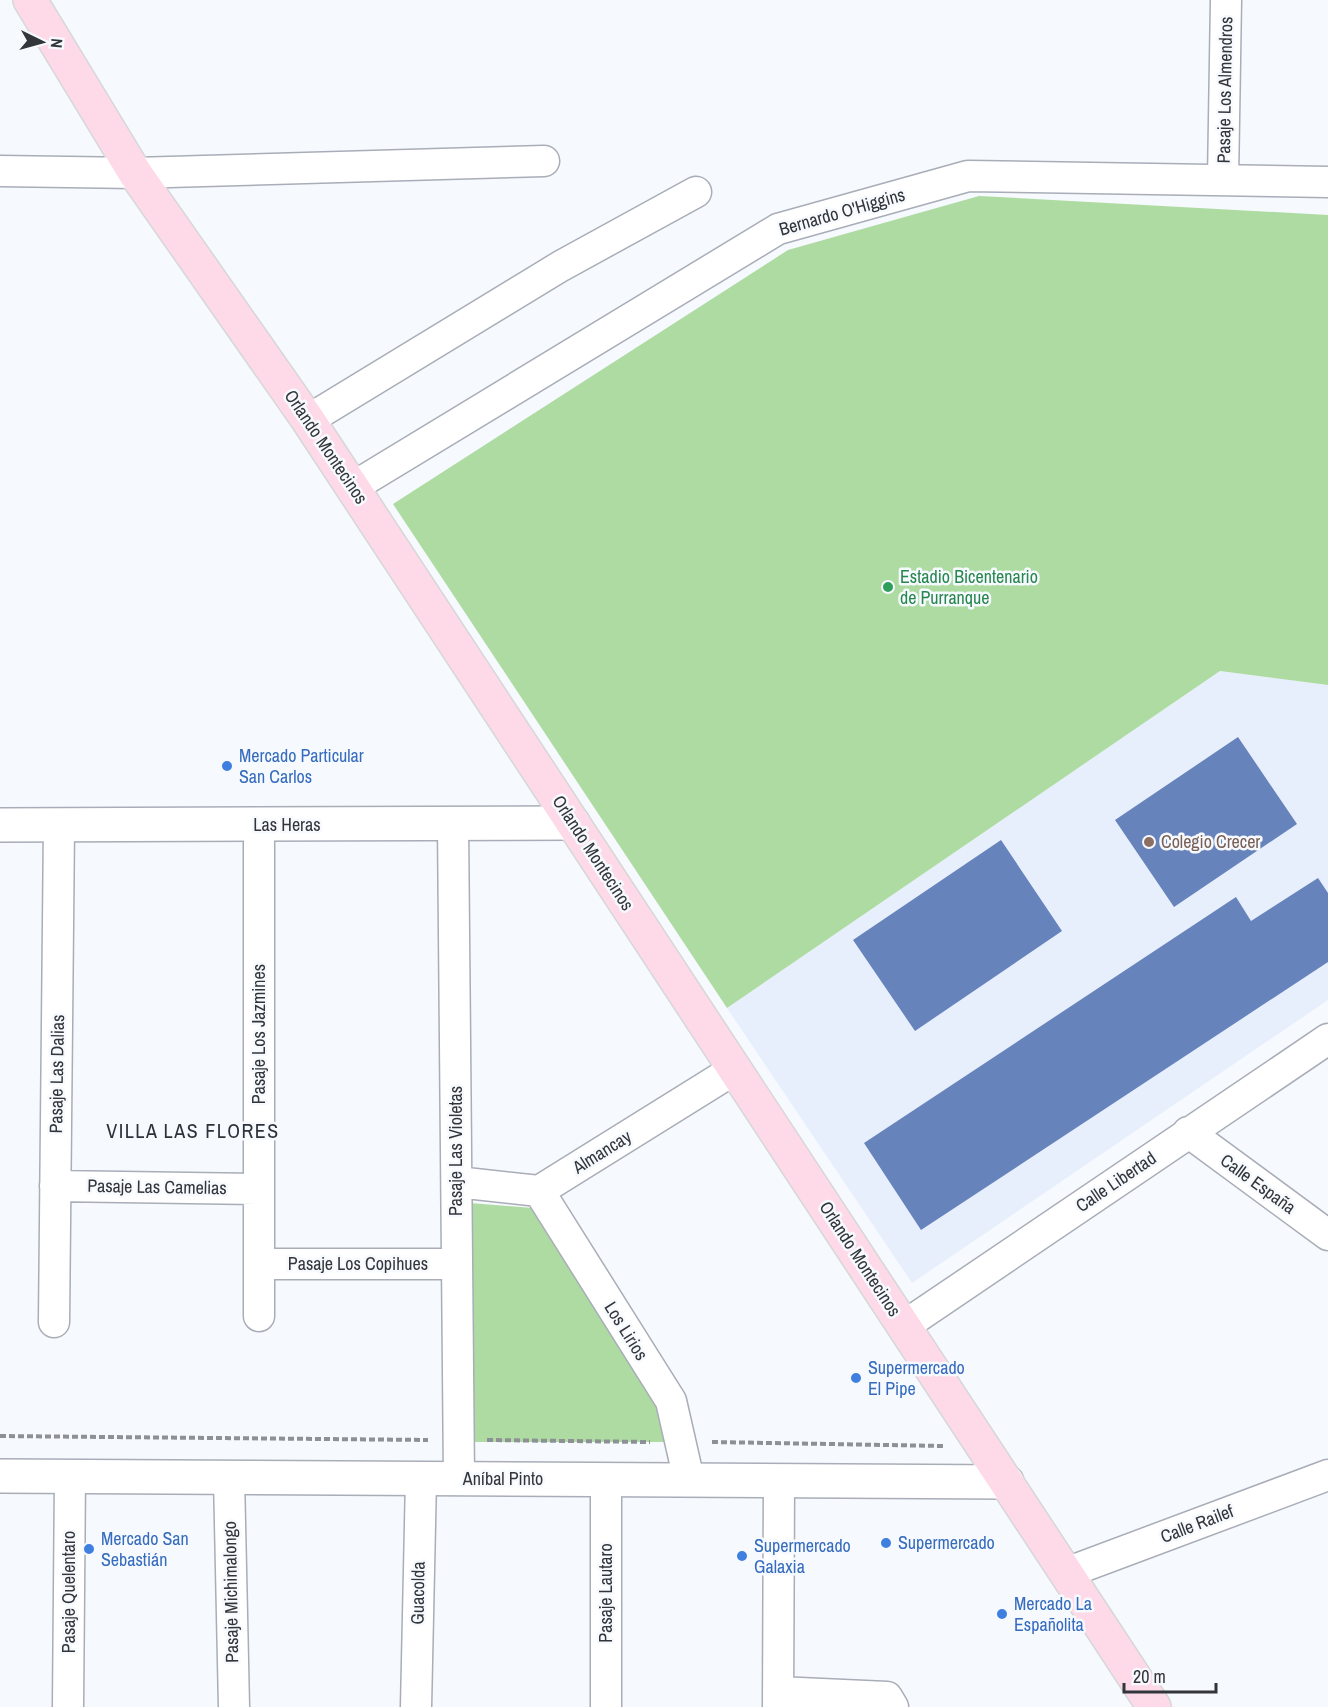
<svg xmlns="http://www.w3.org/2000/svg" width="1328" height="1707" font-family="'Archivo Narrow',sans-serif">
  <rect width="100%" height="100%" fill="#f6f9fd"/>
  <path fill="#e7effd" d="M1220,671L1328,685V1000L912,1283L727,1008Z"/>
  <path fill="#aedba2" d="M979,196L1328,215V685L1220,671L727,1008L393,504L788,250Z
    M470,1203L533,1208L659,1408L665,1442H465Z"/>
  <path fill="#6783bb" d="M1238,737L1297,824L1174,907L1115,820Z
    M1001,840L1062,931L915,1031L853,940Z
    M1318,878L1328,893V962L921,1230L864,1143L1236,897L1251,921Z"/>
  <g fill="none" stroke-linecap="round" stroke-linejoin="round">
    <defs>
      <path id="minor" d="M0,171L135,173L544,161
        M1223,180L1226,0
        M308,420L561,266L696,192
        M353,487L778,229L968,176L1328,182
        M453,824L459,1479
        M1188,1132L1328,1235
        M457,1182L539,1191L735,1069
        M55,1186L258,1189
        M539,1191L671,1401L689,1480
        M259,1264H457
        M259,1316V825
        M54,1322L59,825
        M904,1326L1328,1039
        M229,1477L234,1707
        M606,1480V1707
        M1066,1573L1328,1475
        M778,1692L887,1697L893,1707
        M68,1707L70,1476
        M416,1707L421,1479
        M778,1707L779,1481"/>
      <path id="secondary" d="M0,825L573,823
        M0,1476L1007,1482"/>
      <path id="primary" d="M30,0L135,173L308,420L1154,1707"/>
    </defs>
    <use href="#minor" stroke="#a8adb8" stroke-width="33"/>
    <use href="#secondary" stroke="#a8adb8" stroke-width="36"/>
    <use href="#primary" stroke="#d6d7d7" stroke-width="36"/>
    <path stroke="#8d9094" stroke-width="4" stroke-dasharray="6 3" stroke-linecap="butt" d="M0,1436L428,1440
      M487,1440L650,1442
      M712,1442L944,1446"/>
    <use href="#minor" stroke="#fff" stroke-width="30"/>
    <use href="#secondary" stroke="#fff" stroke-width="33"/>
    <use href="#primary" stroke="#fedae8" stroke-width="33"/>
  </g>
  <circle fill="#2e9e5b" stroke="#f6f9fd" stroke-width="2" cx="888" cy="587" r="6"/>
  <g fill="#3f7fe0" stroke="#f6f9fd" stroke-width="2">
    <circle cx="227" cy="766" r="6"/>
    <circle cx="856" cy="1378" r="6"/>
    <circle cx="886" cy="1543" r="6"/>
    <circle cx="89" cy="1549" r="6"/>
    <circle cx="742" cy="1556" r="6"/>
    <circle cx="1002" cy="1614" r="6"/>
  </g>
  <circle fill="#8d6e63" stroke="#f6f9fd" stroke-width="2" cx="1149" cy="842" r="6"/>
  <g text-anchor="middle" stroke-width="5" stroke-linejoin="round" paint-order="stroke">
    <g font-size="18" fill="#323539" stroke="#f6f9fd">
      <text transform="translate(1225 90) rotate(-89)" y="6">Pasaje Los Almendros</text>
      <text transform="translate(842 212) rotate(-16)" y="6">Bernardo O'Higgins</text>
      <text transform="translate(326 447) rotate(56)" y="6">Orlando Montecinos</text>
      <text x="287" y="831">Las Heras</text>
      <text transform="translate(593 853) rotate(57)" y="6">Orlando Montecinos</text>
      <text transform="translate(259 1034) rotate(-90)" y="6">Pasaje Los Jazmines</text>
      <text transform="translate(57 1074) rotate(-89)" y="6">Pasaje Las Dalias</text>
      <text transform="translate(456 1151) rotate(-90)" y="6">Pasaje Las Violetas</text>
      <text transform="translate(602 1152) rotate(-32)" y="6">Almancay</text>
      <text transform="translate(1116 1182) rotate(-34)" y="6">Calle Libertad</text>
      <text transform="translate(1258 1184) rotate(36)" y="6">Calle España</text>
      <text transform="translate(157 1187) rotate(1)" y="6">Pasaje Las Camelias</text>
      <text transform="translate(860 1259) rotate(57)" y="6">Orlando Montecinos</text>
      <text x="358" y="1270">Pasaje Los Copihues</text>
      <text transform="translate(626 1331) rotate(58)" y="6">Los Lirios</text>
      <text x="503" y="1485">Aníbal Pinto</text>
      <text transform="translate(1197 1524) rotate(-21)" y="6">Calle Railef</text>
      <text transform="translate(69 1592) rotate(-90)" y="6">Pasaje Quelentaro</text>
      <text transform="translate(231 1592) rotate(-91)" y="6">Pasaje Michimalongo</text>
      <text transform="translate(418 1593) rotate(-89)" y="6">Guacolda</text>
      <text transform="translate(606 1593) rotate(-90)" y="6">Pasaje Lautaro</text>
    </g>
    <g font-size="18" fill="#27864d" stroke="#f6f9fd" text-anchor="start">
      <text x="900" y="583">Estadio Bicentenario<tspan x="900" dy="21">de Purranque</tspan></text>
    </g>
    <g font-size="18" fill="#366cbe" stroke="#f6f9fd" text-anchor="start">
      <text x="239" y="762">Mercado Particular<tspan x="239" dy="21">San Carlos</tspan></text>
      <text x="868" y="1374">Supermercado<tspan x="868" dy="21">El Pipe</tspan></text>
      <text x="101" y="1545">Mercado San<tspan x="101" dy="21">Sebastián</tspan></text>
      <text x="898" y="1549">Supermercado</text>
      <text x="754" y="1552">Supermercado<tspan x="754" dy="21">Galaxia</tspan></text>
      <text x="1014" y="1610">Mercado La<tspan x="1014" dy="21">Españolita</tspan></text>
    </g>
    <g font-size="18" fill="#785e54" stroke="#f6f9fd" text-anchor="start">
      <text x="1161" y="848">Colegio Crecer</text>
    </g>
    <g font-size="20" letter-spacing="1.5" fill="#2d313a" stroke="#f6f9fd">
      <text x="193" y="1138">VILLA LAS FLORES</text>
    </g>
  </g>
  <g transform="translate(42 42) rotate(95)" stroke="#f6f9fd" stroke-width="4.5" paint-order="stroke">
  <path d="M0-4.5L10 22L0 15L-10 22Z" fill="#323539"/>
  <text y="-9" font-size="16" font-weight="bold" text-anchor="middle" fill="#323539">N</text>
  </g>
  <path d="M1124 1683v9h92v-9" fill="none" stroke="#323539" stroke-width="3"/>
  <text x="1133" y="1683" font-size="18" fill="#323539" stroke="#f6f9fd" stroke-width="4.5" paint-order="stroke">20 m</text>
</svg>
